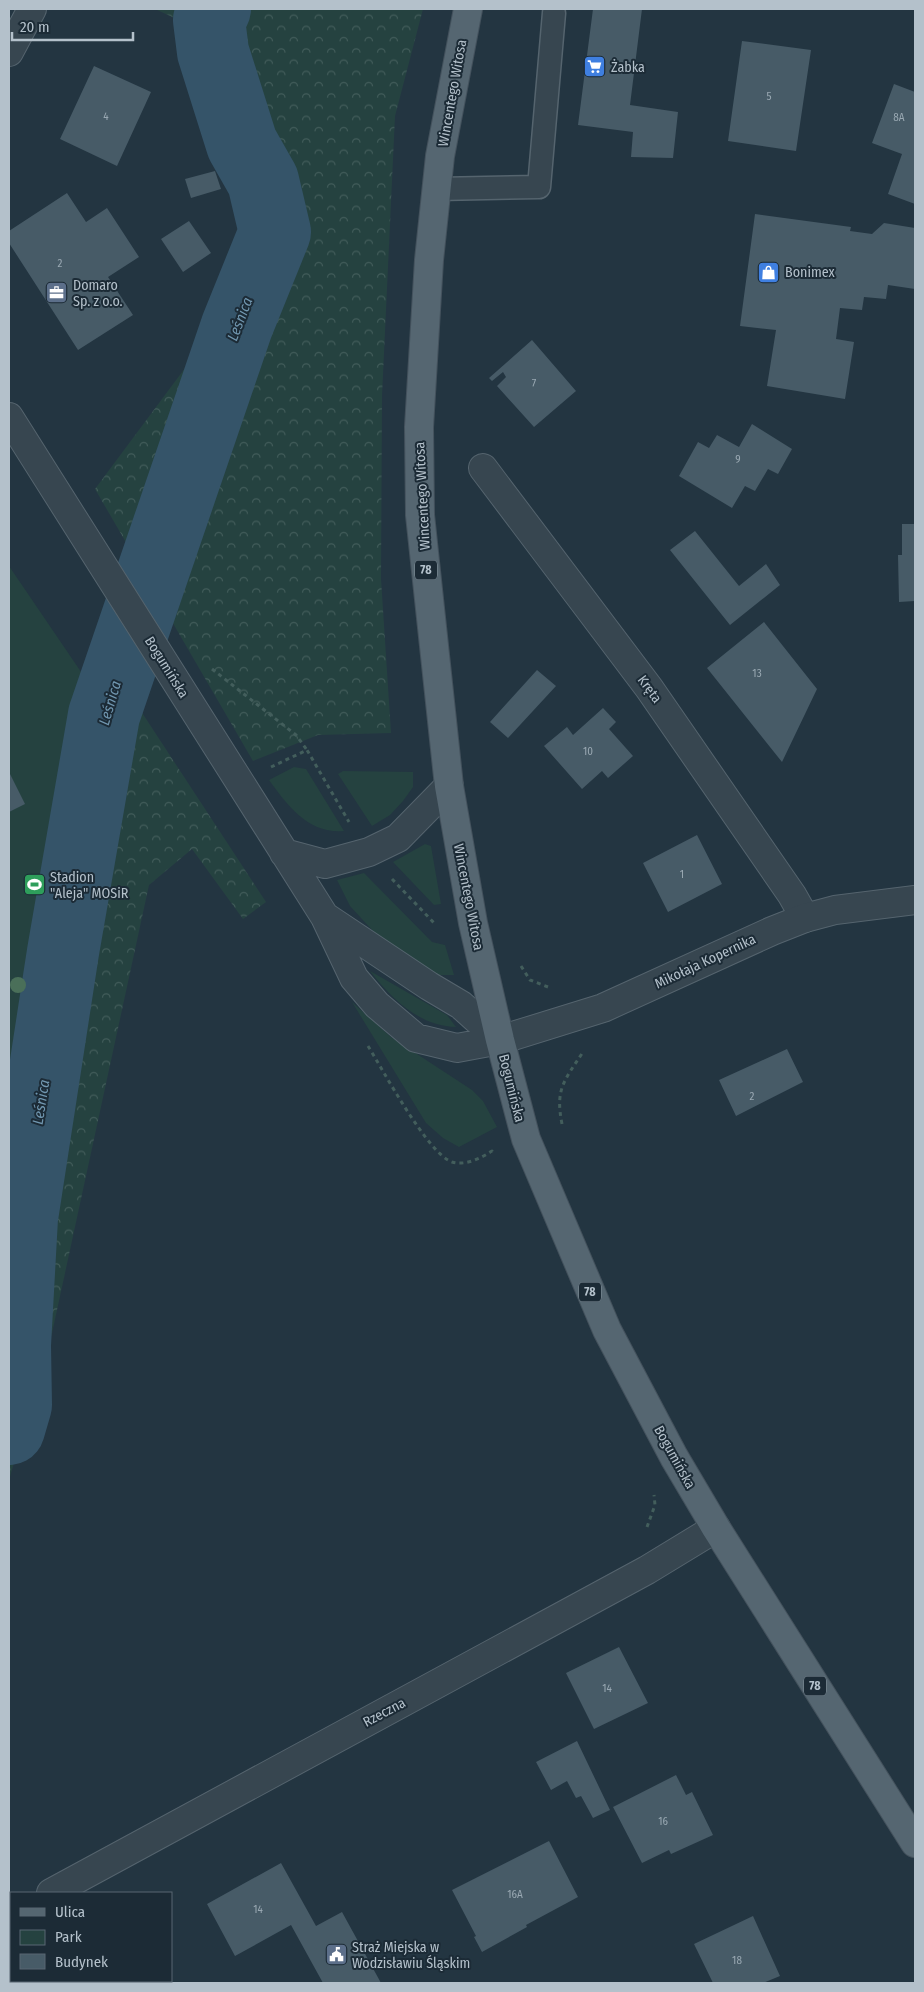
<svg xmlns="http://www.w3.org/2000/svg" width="924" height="1992" font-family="'Fira Sans Condensed',sans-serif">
  <defs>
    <pattern id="forest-crowns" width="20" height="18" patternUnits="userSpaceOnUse" patternTransform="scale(1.25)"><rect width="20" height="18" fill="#254240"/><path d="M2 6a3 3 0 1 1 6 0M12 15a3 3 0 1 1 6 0" fill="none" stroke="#425c5a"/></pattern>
  </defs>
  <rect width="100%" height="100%" fill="#233541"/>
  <path fill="#254240" d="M9,566L92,688L26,1081L9,1234Z
    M294,767L306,769L344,831C308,834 288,806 269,780Z
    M343,771L413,772V787L403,801L390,815L372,826L338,774Z
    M425,844L431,846L441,904L434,905L393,862Z
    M364,873L432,942L445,945L454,975H438L421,969L385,944L350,906L337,880Z
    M370,971L447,1015L456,1027C419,1026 392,999 370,971Z
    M352,1002L391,1037L472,1090L483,1101L497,1127L459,1147L443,1138L426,1123Z"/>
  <path fill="url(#forest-crowns)" d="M155,9H423L395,116L382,396L381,579L391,733L318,735L253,761L95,489L194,356L261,229L183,22Z
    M108,656L133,699L266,902L243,919L192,849L149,885L52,1333L9,1480V1267L25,1149L57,944Z"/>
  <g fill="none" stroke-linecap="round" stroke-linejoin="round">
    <path stroke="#355469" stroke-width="72" d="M9,1429L16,1405L15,1345L22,1218L63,952L104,715L237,326L275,232L263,181L242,144L213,52L209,20L215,9"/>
  </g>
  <path fill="#475b67" d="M593,9H642L630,105L678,112L673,158L631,157L633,132L578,125Z
    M742,41L811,50L796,151L728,141Z
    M94,66L151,92L117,166L60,139Z
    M894,84L915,92V204L888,194L902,154L872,143Z
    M215,171L221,189L191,198L185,179Z
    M67,193L86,222L107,208L139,257L108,277L133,315L78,350L9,243V231Z
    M755,214L851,227L850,231L872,234L884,223L915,228V289L888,285L886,299L864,297L862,310L840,308L836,339L854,342L845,399L767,386L776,330L740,326Z
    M189,221L211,253L183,272L161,239Z
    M532,340L576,391L534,427L497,386L506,377L503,372L492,381L489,378Z
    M752,424L792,449L778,474L768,469L755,491L745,486L732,508L679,476L698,442L709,448L717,435L739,447Z
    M902,524H915V601L899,602L898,555H902Z
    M695,531L739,586L766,564L780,585L730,625L670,550Z
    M764,622L817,689L782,762L707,668Z
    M537,670L556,686L508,738L490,722Z
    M603,708L616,722L609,729L633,756L608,778L602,771L582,789L544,746L567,727L573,735Z
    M9,772L25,804L9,812Z
    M697,835L722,884L668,912L643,863Z
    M787,1049L803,1082L736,1116L719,1080Z
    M619,1647L648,1703L594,1729L566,1673Z
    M577,1741L610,1810L593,1818L581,1796L576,1798L567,1781L551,1790L536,1762Z
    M676,1775L686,1795L692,1792L713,1835L671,1854L669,1850L642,1863L613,1807Z
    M549,1841L578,1897L526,1925L527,1927L482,1952L474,1937L476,1936L452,1890Z
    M281,1863L316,1926L342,1912L381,1983H323L291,1925L235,1956L207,1904Z
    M753,1916L780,1976L763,1983H713L694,1944Z"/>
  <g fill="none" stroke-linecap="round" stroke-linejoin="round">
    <defs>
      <path id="service" d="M437,189L539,187L554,13"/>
      <path id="minor" d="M9,52L32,9
        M483,468L649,688L792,895L805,918
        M51,1893L647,1570L716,1528
        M9,1915L11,1914"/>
      <path id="tertiary" d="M9,417L325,917L354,978L377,1005L416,1038L457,1048L500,1040L603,1008L772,931L805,918L835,910L915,900
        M284,853L325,864L369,852L398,838L449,786
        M327,918L429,986L461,1005L500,1040"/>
      <path id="primary" d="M468,9L440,156L429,260L419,427L420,515L449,786L473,923L500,1040L526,1139L607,1330L674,1457L716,1528L915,1843"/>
    </defs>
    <use href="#service" stroke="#55646e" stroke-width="25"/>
    <use href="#minor" stroke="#55646e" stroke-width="30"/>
    <use href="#tertiary" stroke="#55646e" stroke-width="30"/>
    <use href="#primary" stroke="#44525d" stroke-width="30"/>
    <path stroke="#435e5c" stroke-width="3" stroke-dasharray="4 4" stroke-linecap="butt" d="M212,669L296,735L307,750
      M271,767L307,750L349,822
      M392,879L436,925
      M521,966L530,980L548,987
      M368,1046C383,1070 428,1154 452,1162C466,1166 481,1158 492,1151L493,1153
      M562,1124C555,1089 564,1081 583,1052
      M647,1527L655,1505L654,1495"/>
    <use href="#service" stroke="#374650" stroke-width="22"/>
    <use href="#minor" stroke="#374650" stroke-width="28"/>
    <use href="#tertiary" stroke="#374650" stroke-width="28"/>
    <use href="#primary" stroke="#556671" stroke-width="28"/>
  </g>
  <circle fill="#4a6f59" cx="18" cy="985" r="8"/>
  <defs>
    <symbol id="supermarket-square" viewBox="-11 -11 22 22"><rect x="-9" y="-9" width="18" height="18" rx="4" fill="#3f7fe0" stroke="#1c2b36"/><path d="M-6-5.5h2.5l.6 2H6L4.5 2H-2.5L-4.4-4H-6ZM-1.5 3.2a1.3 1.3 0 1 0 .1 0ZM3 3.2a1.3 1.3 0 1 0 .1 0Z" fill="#fff"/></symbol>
    <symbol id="shop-square" viewBox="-11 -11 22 22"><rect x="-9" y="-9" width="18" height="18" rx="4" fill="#3f7fe0" stroke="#1c2b36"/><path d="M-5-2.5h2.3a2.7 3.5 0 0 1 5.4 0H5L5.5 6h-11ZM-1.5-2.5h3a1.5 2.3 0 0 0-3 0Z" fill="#fff"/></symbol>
    <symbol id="office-square" viewBox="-11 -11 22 22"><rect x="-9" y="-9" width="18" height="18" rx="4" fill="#5c6f8a" stroke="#1c2b36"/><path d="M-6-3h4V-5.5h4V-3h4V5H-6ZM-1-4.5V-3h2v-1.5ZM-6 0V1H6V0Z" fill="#fff"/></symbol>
    <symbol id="stadium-square" viewBox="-11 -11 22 22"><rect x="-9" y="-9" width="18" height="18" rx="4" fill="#2e9e5b" stroke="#1c2b36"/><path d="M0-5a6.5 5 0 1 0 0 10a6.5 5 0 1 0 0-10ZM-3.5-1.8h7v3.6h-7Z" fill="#fff"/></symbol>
    <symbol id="civic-square" viewBox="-11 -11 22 22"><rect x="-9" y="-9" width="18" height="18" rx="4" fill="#5c6f8a" stroke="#1c2b36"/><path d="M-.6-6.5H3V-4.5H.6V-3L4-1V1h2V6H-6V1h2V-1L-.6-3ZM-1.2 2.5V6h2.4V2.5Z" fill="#fff"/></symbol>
  </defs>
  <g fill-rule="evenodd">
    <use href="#supermarket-square" x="582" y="54" width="25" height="25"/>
    <use href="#shop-square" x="756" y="260" width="25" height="25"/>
    <use href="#office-square" x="44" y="280" width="25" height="25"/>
    <use href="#stadium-square" x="22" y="872" width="25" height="25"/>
    <use href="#civic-square" x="324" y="1942" width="25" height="25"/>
  </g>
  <g text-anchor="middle" stroke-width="4" stroke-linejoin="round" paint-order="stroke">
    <g font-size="11" fill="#99a8b2">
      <text x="769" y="100">5</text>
      <text x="106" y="120">4</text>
      <text x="899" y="121">8A</text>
      <text x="60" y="267">2</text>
      <text x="534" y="387">7</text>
      <text x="738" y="463">9</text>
      <text x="757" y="677">13</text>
      <text x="588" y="755">10</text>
      <text x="682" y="878">1</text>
      <text x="752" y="1100">2</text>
      <text x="607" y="1692">14</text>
      <text x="663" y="1825">16</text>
      <text x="515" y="1898">16A</text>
      <text x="258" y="1913">14</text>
      <text x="737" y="1964">18</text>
    </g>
    <g fill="#1c2b36" stroke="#86949e" stroke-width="1">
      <rect x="415" y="560.5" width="22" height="19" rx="4"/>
      <rect x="579" y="1282.5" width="22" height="19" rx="4"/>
      <rect x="804" y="1676.5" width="22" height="19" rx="4"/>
    </g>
    <g font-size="12" font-weight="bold" fill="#b4c1cb">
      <text x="426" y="574">78</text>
      <text x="590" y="1296">78</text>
      <text x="815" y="1690">78</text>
    </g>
    <g font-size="14" fill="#b4c1cb" stroke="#1c2b36" text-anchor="start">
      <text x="611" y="72">Żabka</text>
      <text x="785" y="277">Bonimex</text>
      <text x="73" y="290">Domaro<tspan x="73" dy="16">Sp. z o.o.</tspan></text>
      <text x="50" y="882">Stadion<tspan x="50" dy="16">"Aleja" MOSiR</tspan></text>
      <text x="352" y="1952">Straż Miejska w<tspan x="352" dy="16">Wodzisławiu Śląskim</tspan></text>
    </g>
    <g font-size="14" fill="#b4c1cb" stroke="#1c2b36">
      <text transform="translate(452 93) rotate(-80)" y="5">Wincentego Witosa</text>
      <text transform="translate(422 496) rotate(-93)" y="5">Wincentego Witosa</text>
      <text transform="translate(167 667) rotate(58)" y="5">Bogumińska</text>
      <text transform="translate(650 689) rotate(54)" y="5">Kręta</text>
      <text transform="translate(469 897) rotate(79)" y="5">Wincentego Witosa</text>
      <text transform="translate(705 961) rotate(-25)" y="5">Mikołaja Kopernika</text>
      <text transform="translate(512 1088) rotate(76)" y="5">Bogumińska</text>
      <text transform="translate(675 1457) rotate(61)" y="5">Bogumińska</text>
      <text transform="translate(384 1712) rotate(-28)" y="5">Rzeczna</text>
    </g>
    <g font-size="15" font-style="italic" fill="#7197b0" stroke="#1c2b36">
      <text transform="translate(240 319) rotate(-69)" y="5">Leśnica</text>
      <text transform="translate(110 703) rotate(-74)" y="5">Leśnica</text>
      <text transform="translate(41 1102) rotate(-81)" y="5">Leśnica</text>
    </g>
  </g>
  <rect width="924" height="1992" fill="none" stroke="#b4c1cb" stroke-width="20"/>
  <rect x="10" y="1892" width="162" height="90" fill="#1c2b36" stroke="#596772"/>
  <rect x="20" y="1908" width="25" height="8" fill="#556671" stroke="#596772"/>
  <text x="55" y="1917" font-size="15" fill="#b4c1cb">Ulica</text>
  <rect x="20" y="1930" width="25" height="15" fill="#254240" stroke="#596772"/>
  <text x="55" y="1942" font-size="15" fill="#b4c1cb">Park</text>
  <rect x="20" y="1954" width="25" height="15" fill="#475b67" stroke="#596772"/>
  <text x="55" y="1967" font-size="15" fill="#b4c1cb">Budynek</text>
  <path d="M12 32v8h121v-8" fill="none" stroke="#b4c1cb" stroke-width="2.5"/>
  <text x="20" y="32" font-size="15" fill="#b4c1cb" stroke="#1c2b36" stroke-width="4" paint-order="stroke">20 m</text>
</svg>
